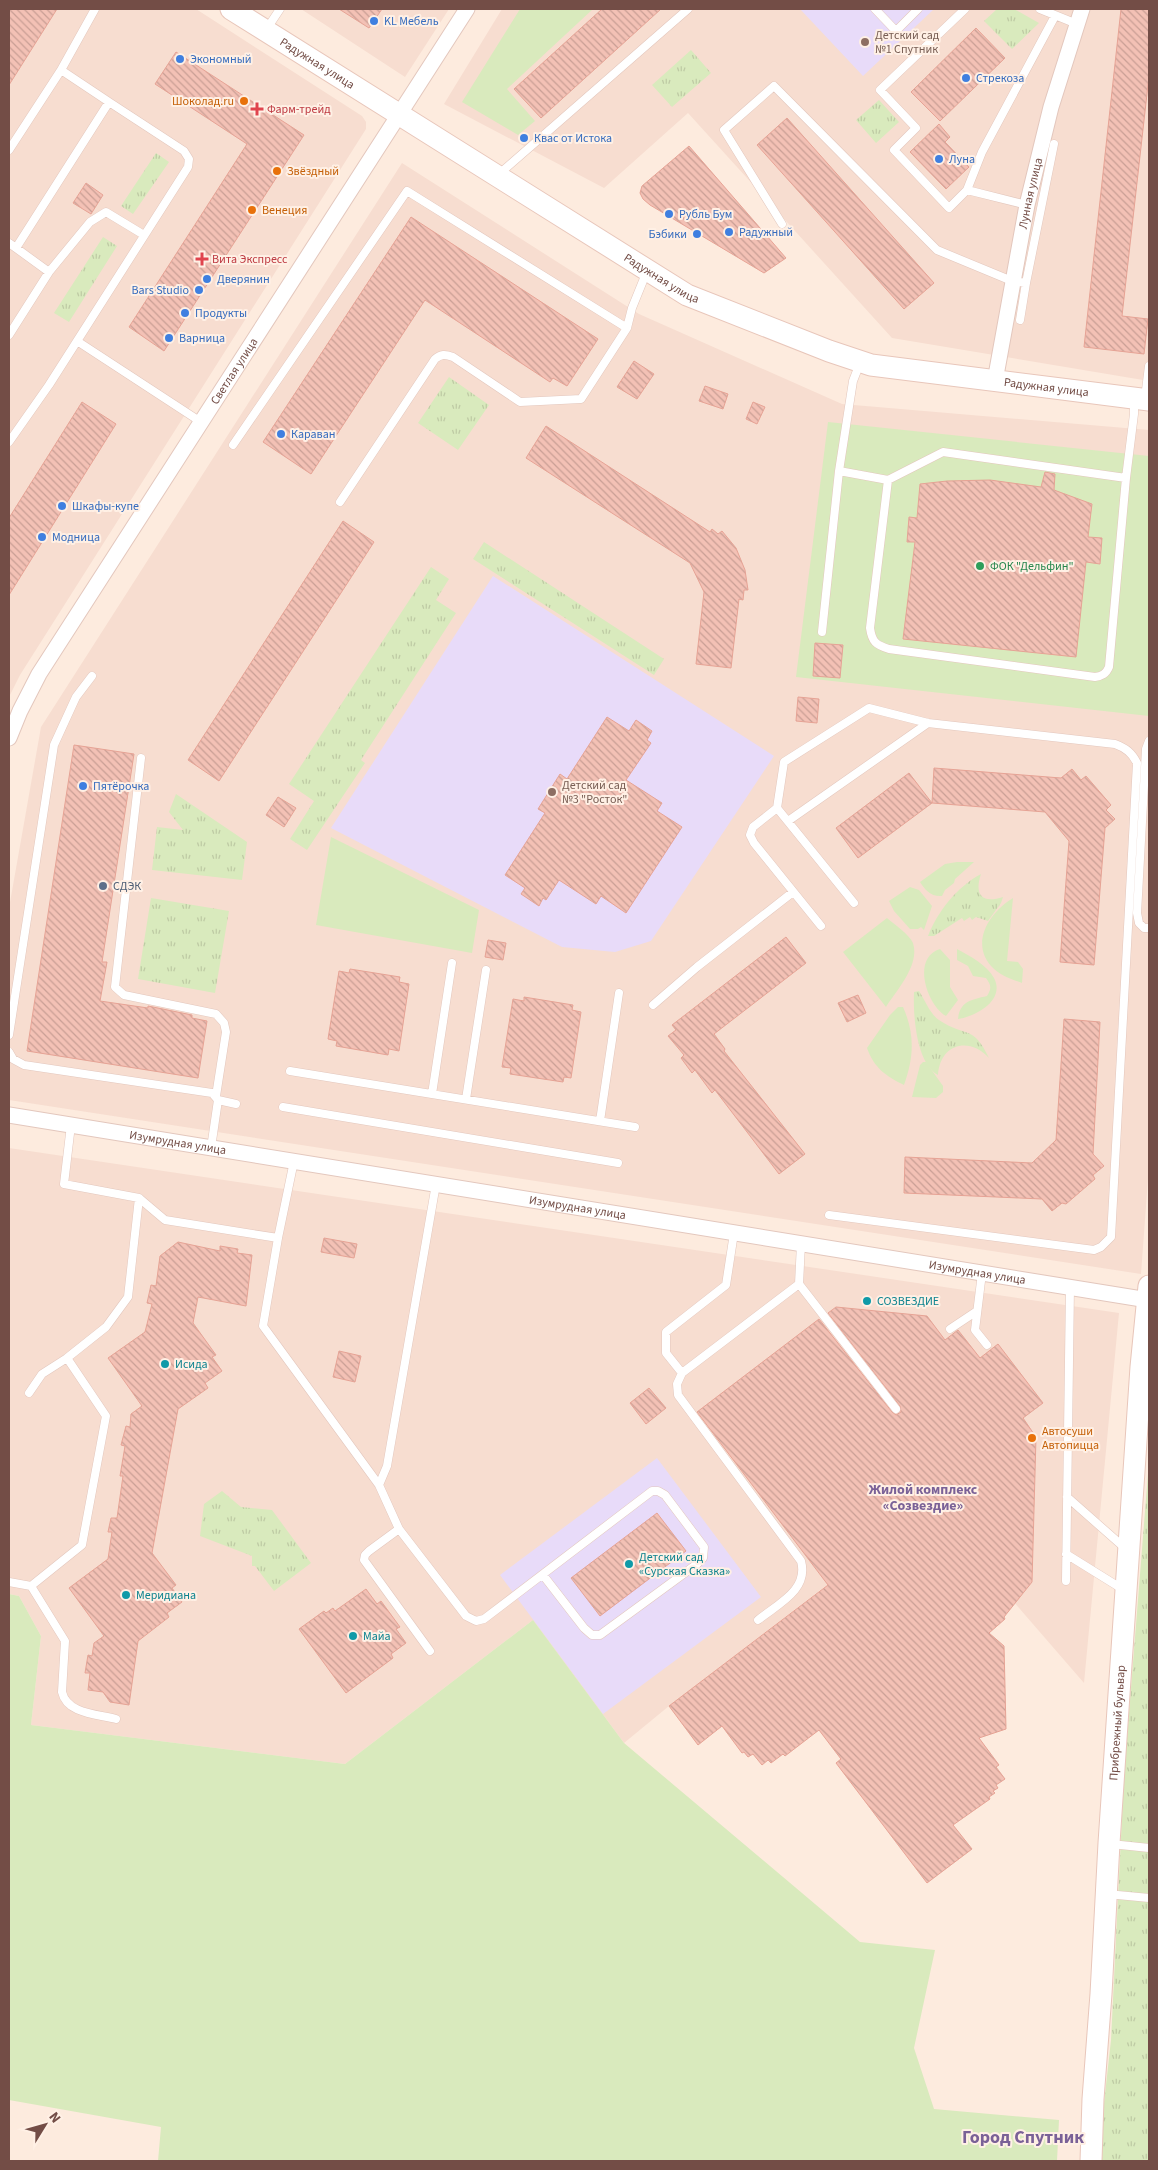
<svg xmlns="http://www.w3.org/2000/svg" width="1158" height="2170" font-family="'Source Sans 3',sans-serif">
  <defs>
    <pattern id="park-tufts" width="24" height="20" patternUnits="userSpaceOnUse" patternTransform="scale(1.25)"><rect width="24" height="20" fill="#d9eabd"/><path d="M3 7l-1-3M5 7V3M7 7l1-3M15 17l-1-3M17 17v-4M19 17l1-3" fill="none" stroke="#becaa4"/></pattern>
    <pattern id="building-back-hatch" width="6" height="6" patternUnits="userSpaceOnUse" patternTransform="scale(1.25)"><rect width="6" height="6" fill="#f3c1b5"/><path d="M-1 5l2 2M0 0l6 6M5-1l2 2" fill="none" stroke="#c99f95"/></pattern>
  </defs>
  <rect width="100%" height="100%" fill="#fdebde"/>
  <path fill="#f7ddd0" d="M9,9H196L362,116L366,122V129L20,675L9,697Z
    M301,9H449L405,77Z
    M502,9H1149V381L892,338L688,113L604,188L444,104Z
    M402,163L639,314L842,404L1149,430V1165L1141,1274L9,1100V908L41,727Z
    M9,1148L1119,1313L1084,1683L1006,1593L827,1585L669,1706L624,1743L533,1620L345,1764L31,1725L41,1636L19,1596L9,1594Z"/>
  <path fill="#e8dbf9" d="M800,9H934L863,76Z
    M493,576L774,756L651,941L615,952L562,947L331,828Z
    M657,1458L761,1597L603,1714L500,1575Z"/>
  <path fill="#d9eabd" d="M520,9H593L507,89L535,121L518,135L462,102Z
    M828,422L1149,456V716L796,677Z
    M331,837L479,910L472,953L316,925Z
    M957,862H974L955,879L954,883L945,890L942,896C931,897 925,890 920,882L945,864Z
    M910,887L919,890L932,906L924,930L921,927L918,929H910L894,911L889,901Z
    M1013,898L1007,961L1018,962L1023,969L1022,983C1011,979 999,975 991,966C970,942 990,912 1013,898Z
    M887,918C894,924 909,934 913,943C920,965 897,990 886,1007L843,952Z
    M940,949L950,960V987L958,1000L946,1016C927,1005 911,958 940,949Z
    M957,949C970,956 987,965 994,978C1006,1001 974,1017 958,1019C960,1001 971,1000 987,996C992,988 991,985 986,978L973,976L968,966L957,960Z
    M898,1007H903C915,1034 914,1057 904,1085C886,1076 874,1068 867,1048L890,1015Z
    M923,1062H926L943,1086V1092L936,1098L912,1097L920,1065Z
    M9,1594L19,1596L41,1636L31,1725L345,1764L533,1620L624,1743L860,1942L935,1950L914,2048L934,2109L1059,2120L1057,2161H158L161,2127L9,2100Z"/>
  <path fill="url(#park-tufts)" d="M997,9H1014L1039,23L1012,49L984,21Z
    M691,50L711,73L672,107L652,85Z
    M879,100L899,122L876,143L856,120Z
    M156,153L169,162L133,214L121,206Z
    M103,237L117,246L69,322L54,313Z
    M449,377L489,405L458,450L418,423Z
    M484,542L664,659L654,675L473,559Z
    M431,567L449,579L436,600L456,613L361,760L365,763L307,850L290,839L314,801L289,784Z
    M176,794L247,842L242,880L152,870L157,827L183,830L169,812Z
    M981,874C974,895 982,904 1003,897L1001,903L988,921L976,917L972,920L970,917L964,921L962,918L934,936H928C938,911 957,887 981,874Z
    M151,898L229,911L215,993L138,979Z
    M919,991C925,1000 930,1014 939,1020C966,1038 973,1024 989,1058C969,1036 940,1044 938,1075C916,1063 913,1015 914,992Z
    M1149,1461V2161H1101L1104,2103L1111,2040L1124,1776Z
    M222,1491L241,1507L272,1510L311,1563L274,1591L255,1566H252V1556L200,1536L204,1504Z"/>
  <path fill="url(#building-back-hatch)" stroke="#e6a395" d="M9,9H57L9,85Z
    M339,9H382L369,28Z
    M602,9H661L541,118L514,89Z
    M1121,9H1149V76L1122,316L1148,319L1144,354L1084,347Z
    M976,28L1005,58L940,121L911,92Z
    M176,52L304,135L164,351L129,327L247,144L155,84Z
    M787,118L934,283L904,309L757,145Z
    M939,124L950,137L945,142L969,167L946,189L910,152Z
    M689,146L786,258L764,273L650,205L643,199L640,193L642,186Z
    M86,183L103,195L91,214L73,203Z
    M411,217L598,339L567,386L553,378L550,382L425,300L311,474L263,442Z
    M634,361L654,374L637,399L617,387Z
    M705,386L728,394L723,409L699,401Z
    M82,402L116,424L9,595V518Z
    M753,402L765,407L757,424L746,419Z
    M546,426L710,532L712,529L718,534L722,531L736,548L745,570L748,590H744L743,600L739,599L731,668L696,664L704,592L690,563L526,458Z
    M1045,472L1055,474L1054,490L1092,504L1088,537L1102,538L1100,564L1086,562L1076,657L903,639L915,542H907L909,517L917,518L920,484L947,481L990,480L1041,487Z
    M343,521L374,542L219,781L188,760Z
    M815,643L843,645L840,678L813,676Z
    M798,697L819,699L817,723L796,721Z
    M607,717L629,731L636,720L652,731L647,740L651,743L626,780L662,803L657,811L682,827L626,913L601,896L596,904L559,880L546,900L543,898L539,906L521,894L525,888L505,875L545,813L538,809L560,774L567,779Z
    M74,745L134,754L102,962H107L100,1001L148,1008V1006L192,1015V1018L207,1021L198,1078L27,1051Z
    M934,768L1061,778L1072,769L1081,780L1086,776L1111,805L1106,810L1115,819L1105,828L1094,965L1060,962L1069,841L1045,812L932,803Z
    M909,773L932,803L858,858L836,828Z
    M278,797L296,808L284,827L266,815Z
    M786,937L806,963L714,1034L725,1049L724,1051L805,1154L779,1174L715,1090L712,1093L695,1070L692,1073L681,1058L684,1055L668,1036L676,1030L672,1025Z
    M488,940L506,943L503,960L485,957Z
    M350,969L400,977L399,982L409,984L399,1051L389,1049L388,1055L336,1046L337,1041L328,1039L339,971L349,973Z
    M858,995L866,1013L847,1022L838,1003Z
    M524,997L573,1005L572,1010L581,1012L571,1078L564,1077L563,1082L510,1074L511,1068L502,1067L513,999L524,1001Z
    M1064,1019L1100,1022L1093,1154L1104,1166L1093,1175L1095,1179L1066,1204L1062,1203L1052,1211L1042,1199L904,1193L905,1157L1032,1163L1056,1140Z
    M324,1238L357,1244L354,1258L321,1252Z
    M178,1242L220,1251V1246L238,1249L237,1253L252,1255L246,1306L198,1297L193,1323L216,1355L212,1357L222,1371L205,1383L208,1388L178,1409L152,1553L176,1585L172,1588L182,1602L167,1613L169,1617L138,1641L129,1705L110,1702L103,1692L88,1690L90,1673H85L88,1655L92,1656L94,1643L104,1636L69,1588L108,1559L112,1532H108L111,1518H117L123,1476H120L125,1446L121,1445L126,1426L130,1427L131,1414L142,1406L108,1358L145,1332L152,1304L147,1303L151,1285L156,1286L160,1256Z
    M836,1307L927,1316L945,1340L958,1330L980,1358L998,1344L1043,1403L1023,1418L1036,1437L1032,1582L1004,1617L1005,1619L989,1633L1004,1646L1006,1729L979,1738L999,1765L996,1767L1005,1779L996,1785L998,1788L993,1791L995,1793L989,1797L990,1799L953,1825L972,1849L927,1883L836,1763L841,1759L819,1730L785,1756L783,1754L771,1763L768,1760L762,1765L753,1754L748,1757L744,1752L742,1753L722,1726L698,1745L669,1706L828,1585L697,1412L819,1319L892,1412L896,1415L901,1412L900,1406L828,1313Z
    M339,1351L361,1356L355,1382L333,1377Z
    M649,1388L666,1408L646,1424L630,1403Z
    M657,1513L686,1551L600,1616L571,1578Z
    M366,1589L377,1604L381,1601L400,1627L396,1629L406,1643L391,1654L393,1658L346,1693L299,1629L324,1611L326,1613L333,1608L335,1611Z"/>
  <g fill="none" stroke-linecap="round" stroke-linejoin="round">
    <defs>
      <path id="service" d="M875,9L896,31L918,9
        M965,9L880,90L916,128L894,150L949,208L967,190L1027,205
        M1040,9L1077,24
        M266,30L280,9
        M61,70L109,102
        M9,150L61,70L95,9
        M498,175L688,9
        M967,190L982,152L1055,16
        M782,224L724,130L774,86L937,250L1012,281L1026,283L1054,144
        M9,243L16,248L109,102L184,151L189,159L188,167L49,385L9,442
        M16,248L49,272L90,222L106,212L144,235
        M1020,320L1026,283
        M9,335L49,272
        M77,341L201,422
        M1145,398L1149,366
        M233,445L407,191L627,328
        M839,471L888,480L943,452L1126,478L1134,414V400
        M888,480L870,628C872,642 876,645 889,649L1095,677C1102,676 1106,674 1109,667L1126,478
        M340,502L435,359C441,354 445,354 453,357L520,402L581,399L627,328L632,308L647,271
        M822,632L839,471L853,381L860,363
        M1149,741L1146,749L1137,913L1139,923L1144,928H1149
        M141,758L115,987L124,995L216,1014L224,1023L226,1032L216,1096
        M777,808L784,762L869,708L928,723L1115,744C1126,748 1132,753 1137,763L1111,1237L1101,1247L1094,1250L829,1215
        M788,821L928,723
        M821,926L754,843L750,835L753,827L777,808L854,903
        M653,1005L697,967L793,892
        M9,1035L54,745L76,697L92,676
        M9,1052L13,1059L24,1065L212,1093L218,1100L211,1148
        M290,1071L635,1127
        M432,1094L452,963
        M466,1099L486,970
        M218,1100L236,1104
        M283,1107L618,1163
        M600,1121L619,993
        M71,1125L64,1184L139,1198
        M294,1161L278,1238L263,1326L379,1485
        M436,1184L387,1466L379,1485L399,1529L466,1616L476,1621L484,1619L652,1491H658L665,1495L704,1547L703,1558L697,1564L600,1635H592L584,1628L543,1575
        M734,1233L726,1285L666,1332V1353L682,1373L799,1284
        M801,1244L799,1284L896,1409
        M982,1273L975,1330L987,1345
        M950,1329L977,1311
        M682,1373L677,1384L678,1395L801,1561C809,1590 778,1604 758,1620
        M29,1393L42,1374L67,1358
        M1067,1497L1126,1549
        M399,1529L369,1551L365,1555L364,1560L430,1651
        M1066,1554L1124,1590
        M1066,1581L1070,1287
        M9,1582L31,1586L82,1545L106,1416L67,1358L106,1327L128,1297L139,1198L165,1220L278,1238
        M31,1586L65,1641L62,1692C67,1714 97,1714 116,1719
        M1111,1844L1149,1848
        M1107,1894L1149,1898"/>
      <g id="minor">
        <path id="s1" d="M995,381L1027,205L1051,107L1082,9"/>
        <path id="s2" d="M9,738L20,711L39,674L467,9"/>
        <path id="s3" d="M9,1115L1148,1300"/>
      </g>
      <g id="secondary">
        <path id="s4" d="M231,9L687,295L829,351L871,365L1149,400"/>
        <path id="s5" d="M1091,2161L1093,2099L1101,1994L1109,1843L1141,1367L1149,1286"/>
      </g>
    </defs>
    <use href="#service" stroke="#e3c7bd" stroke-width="9"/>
    <use href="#minor" stroke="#e3c7bd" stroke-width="17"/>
    <use href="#secondary" stroke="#e8c6ba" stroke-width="23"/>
    <use href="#service" stroke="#fff" stroke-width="8"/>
    <use href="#minor" stroke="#fff" stroke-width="15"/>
    <use href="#secondary" stroke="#fff" stroke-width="21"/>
  </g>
  <g fill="#3f7fe0" stroke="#fff0e5" stroke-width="2">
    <circle cx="374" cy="21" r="5"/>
    <circle cx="180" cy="59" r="5"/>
    <circle cx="966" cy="78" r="5"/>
    <circle cx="524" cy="138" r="5"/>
    <circle cx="939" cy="159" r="5"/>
    <circle cx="669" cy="214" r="5"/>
    <circle cx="729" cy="232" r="5"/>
    <circle cx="697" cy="234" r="5"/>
    <circle cx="207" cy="279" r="5"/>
    <circle cx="199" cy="290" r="5"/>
    <circle cx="185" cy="313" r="5"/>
    <circle cx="169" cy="338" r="5"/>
    <circle cx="281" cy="434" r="5"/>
    <circle cx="62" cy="506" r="5"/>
    <circle cx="42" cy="537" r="5"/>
    <circle cx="83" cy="786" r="5"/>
  </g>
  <g fill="#8d6e63" stroke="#fff0e5" stroke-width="2">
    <circle cx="865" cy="42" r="5"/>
    <circle cx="552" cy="792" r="5"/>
  </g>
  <g fill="#e8710a" stroke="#fff0e5" stroke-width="2">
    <circle cx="244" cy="101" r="5"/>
    <circle cx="277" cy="171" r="5"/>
    <circle cx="252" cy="210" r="5"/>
    <circle cx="1032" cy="1438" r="5"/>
  </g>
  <g fill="#e0444e" stroke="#fff0e5" stroke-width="2">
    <path d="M254.5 101.5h5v5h5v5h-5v5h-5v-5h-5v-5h5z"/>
    <path d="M199.5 251.5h5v5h5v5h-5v5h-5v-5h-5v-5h5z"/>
  </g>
  <circle fill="#2e9e5b" stroke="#fff0e5" stroke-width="2" cx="980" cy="566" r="5"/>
  <circle fill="#5c6f8a" stroke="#fff0e5" stroke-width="2" cx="103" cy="886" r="5"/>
  <g fill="#0f9aa8" stroke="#fff0e5" stroke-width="2">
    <circle cx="867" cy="1301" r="5"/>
    <circle cx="165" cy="1364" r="5"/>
    <circle cx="629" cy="1564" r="5"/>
    <circle cx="126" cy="1595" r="5"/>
    <circle cx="353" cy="1636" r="5"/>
  </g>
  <g text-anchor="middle" stroke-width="4" stroke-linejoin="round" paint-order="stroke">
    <g font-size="12" fill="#366cbe" stroke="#fff0e5" text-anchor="start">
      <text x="384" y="25">KL Мебель</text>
      <text x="190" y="63">Экономный</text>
      <text x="976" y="82">Стрекоза</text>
      <text x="534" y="142">Квас от Истока</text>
      <text x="949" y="163">Луна</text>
      <text x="679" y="218">Рубль Бум</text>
      <text x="739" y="236">Радужный</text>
      <text x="687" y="238" text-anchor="end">Бэбики</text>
      <text x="217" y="283">Дверянин</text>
      <text x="189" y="294" text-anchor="end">Bars Studio</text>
      <text x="195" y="317">Продукты</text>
      <text x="179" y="342">Варница</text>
      <text x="291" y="438">Караван</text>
      <text x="72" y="510">Шкафы-купе</text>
      <text x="52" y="541">Модница</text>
      <text x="93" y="790">Пятёрочка</text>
    </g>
    <g font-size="12" fill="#785e54" stroke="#fff0e5" text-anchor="start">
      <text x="875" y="39">Детский сад<tspan x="875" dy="14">№1 Спутник</tspan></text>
      <text x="562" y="789">Детский сад<tspan x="562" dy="14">№3 "Росток"</tspan></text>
    </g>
    <g font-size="12" fill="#734d46" stroke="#fff0e5">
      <text dy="4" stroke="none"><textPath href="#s4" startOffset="102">Радужная улица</textPath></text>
      <text dy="4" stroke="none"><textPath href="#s1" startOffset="191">Лунная улица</textPath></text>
      <text dy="4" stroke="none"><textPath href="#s4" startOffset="508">Радужная улица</textPath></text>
      <text dy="4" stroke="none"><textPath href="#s2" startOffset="431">Светлая улица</textPath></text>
      <text dy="4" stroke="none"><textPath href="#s4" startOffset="912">Радужная улица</textPath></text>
      <text dy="4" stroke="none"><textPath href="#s3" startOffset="171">Изумрудная улица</textPath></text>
      <text dy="4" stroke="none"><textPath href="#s3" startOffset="576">Изумрудная улица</textPath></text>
      <text dy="4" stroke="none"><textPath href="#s3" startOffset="981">Изумрудная улица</textPath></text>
      <text dy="4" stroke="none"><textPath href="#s5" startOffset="439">Прибрежный бульвар</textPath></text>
    </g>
    <g font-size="12" fill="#c56008" stroke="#fff0e5" text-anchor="start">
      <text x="234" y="105" text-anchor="end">Шоколад.ru</text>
      <text x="287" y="175">Звёздный</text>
      <text x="262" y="214">Венеция</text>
      <text x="1042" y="1435">Автосуши<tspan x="1042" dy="14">Автопицца</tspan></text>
    </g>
    <g font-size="12" fill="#be3a42" stroke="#fff0e5" text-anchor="start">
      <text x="267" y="113">Фарм-трейд</text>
      <text x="212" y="263">Вита Экспресс</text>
    </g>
    <g font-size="12" fill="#27864d" stroke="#fff0e5" text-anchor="start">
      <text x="990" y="570">ФОК "Дельфин"</text>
    </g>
    <g font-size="12" fill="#4e5e75" stroke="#fff0e5" text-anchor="start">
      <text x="113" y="890">СДЭК</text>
    </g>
    <g font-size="12" fill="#0d838f" stroke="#fff0e5" text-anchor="start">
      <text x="877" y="1305">СОЗВЕЗДИЕ</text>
      <text x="175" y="1368">Исида</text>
      <text x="639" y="1561">Детский сад<tspan x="639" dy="14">«Сурская Сказка»</tspan></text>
      <text x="136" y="1599">Меридиана</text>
      <text x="363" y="1640">Майа</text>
    </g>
    <g font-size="14" font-weight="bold" fill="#7a6197" stroke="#fff0e5">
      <text x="923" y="1494">Жилой комплекс<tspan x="923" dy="16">«Созвездие»</tspan></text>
    </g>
    <g font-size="18" font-weight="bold" fill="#7a6197" stroke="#fff0e5">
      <text x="1023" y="2143">Город Спутник</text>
    </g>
  </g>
  <rect width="1158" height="2170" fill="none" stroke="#734d46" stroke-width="20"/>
  <g transform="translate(45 2125) rotate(53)" stroke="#fff0e5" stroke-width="4" paint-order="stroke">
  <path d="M0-4L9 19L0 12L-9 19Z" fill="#734d46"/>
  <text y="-8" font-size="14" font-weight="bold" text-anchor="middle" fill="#734d46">N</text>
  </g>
</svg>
